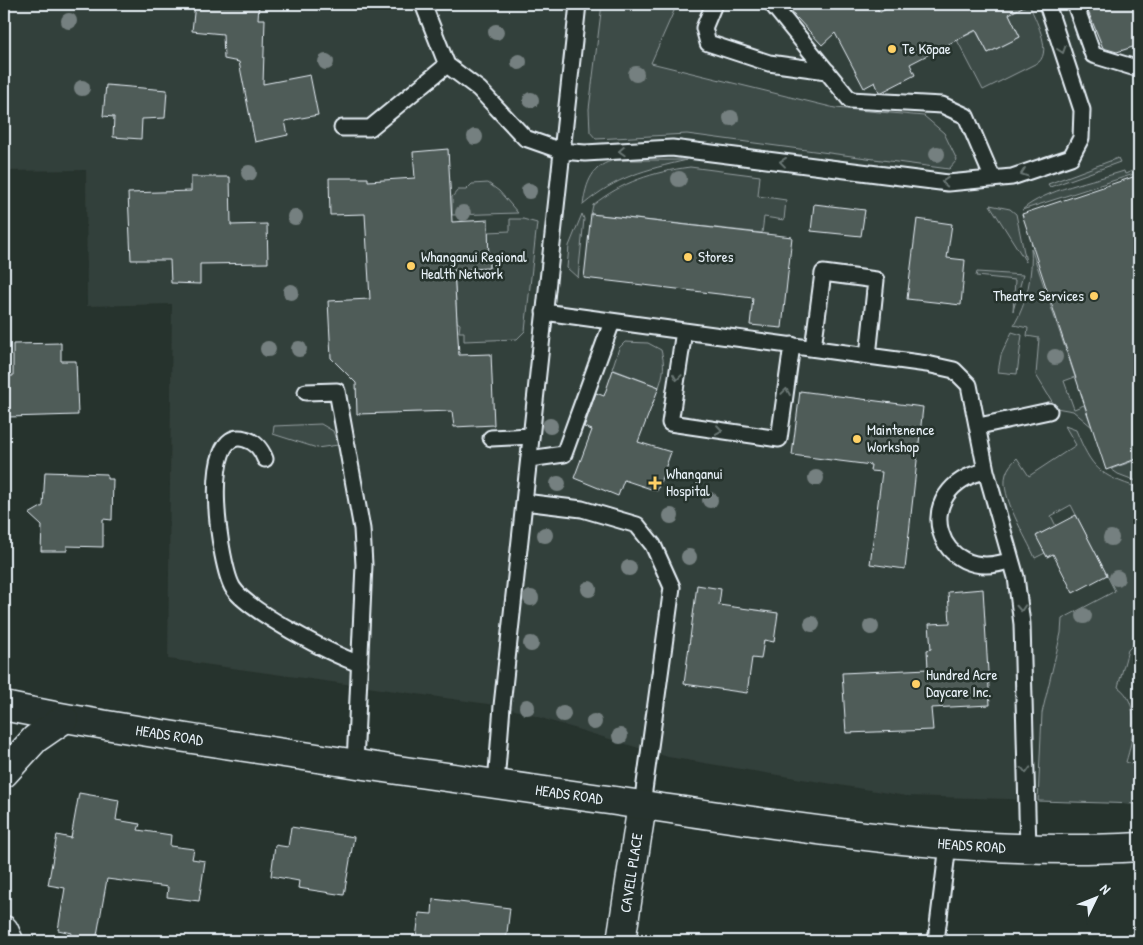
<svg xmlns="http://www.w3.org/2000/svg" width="1143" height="945" font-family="'Patrick Hand',sans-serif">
  <rect width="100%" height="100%" fill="#26332d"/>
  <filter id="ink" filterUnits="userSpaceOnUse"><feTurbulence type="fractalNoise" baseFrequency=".02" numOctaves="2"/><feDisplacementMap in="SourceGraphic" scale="10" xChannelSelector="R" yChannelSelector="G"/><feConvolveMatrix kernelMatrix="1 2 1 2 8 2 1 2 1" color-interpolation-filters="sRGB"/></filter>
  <g filter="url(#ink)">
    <path fill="#333f3a" d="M4,4H1139V803L906,796L668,757L502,706L168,659L172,304L87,306L86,170L4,171Z"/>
    <path fill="#3e4b47" stroke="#939ea0" d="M602,4H677L651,63L835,108L924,116L944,133L957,160L949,169L687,134L596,139L590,132L589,109Z
      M1004,4H1029C1035,19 1052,49 1039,62L983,90L957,40L976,31L988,53L1020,37Z
      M1118,158L1120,162L1050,187L1048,184Z
      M616,160H687C645,170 617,176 583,205C586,183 592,164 616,160Z
      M690,167L760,176L758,196L786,200L784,220L764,217L762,233L591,214L593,205C622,182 653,172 690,167Z
      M1135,170L1134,174L1022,210C1046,189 1093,181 1124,171L1125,174Z
      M488,183L499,191L518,213L452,215V197L458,190H466L472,184Z
      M990,205L1010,209L1016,214L1026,262Z
      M582,214L584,219L578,278L567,268L569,246Z
      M510,219H523L537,223L525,331L517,339L464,341V332H459L460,324L457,322L452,232H456L459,270L489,268L488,232L510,231Z
      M1031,248L1075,377L1064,381L1074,409L1084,405L1092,427L1073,411L1056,408L1036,375L1039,338L1027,336L1028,328L1014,325C1027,303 1033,273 1031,248Z
      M977,272L1023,275L1013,311L1015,280L976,276Z
      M1012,332L1022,335L1017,374L998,372L1001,355Z
      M625,342L648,343L661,350C665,364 664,373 659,387L612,369L619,348Z
      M321,424L333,431L338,445L317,448L273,434L274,426Z
      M1065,426L1076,430C1092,469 1099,475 1139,488V639L1128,650L1118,687C1141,703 1133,739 1126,762L1139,767V804L1038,801L1042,713L1061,633L1062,619L1115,591L1071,505L1051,516L1056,526L1037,535L1045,553L1035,558C1027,538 999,496 1006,474C1008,467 1012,463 1017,458L1029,476L1076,445Z
      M1139,459V482L1118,474L1111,469Z"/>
    <path fill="#505c59" stroke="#e8f1f8" d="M195,4H259L258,19H265L263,84L310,75L318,115L285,121L288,135L255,142L239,62L224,59L223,34L192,31Z
      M784,4H873L880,12L897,4H1028L1009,14L1020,37L988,53L976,30L910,64L915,75L882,92H879L875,82L864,88L835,33L822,45Z
      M1085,4H1139V45L1117,52L1103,48Z
      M106,85L167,90L165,118L142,119L141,139L113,137L114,117L103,116Z
      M448,149L452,222L488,220L489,268L454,270L459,355L491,354L494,425L454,427L452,411L357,414L356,383L331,358L328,301L370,299L365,214L330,215L329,178H368V181L415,178L413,152Z
      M1139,175V458L1106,470L1022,214Z
      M191,177H230L231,225L267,224L268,263L200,264V284L171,283L170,260H131L128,193L191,191Z
      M814,204L865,210L861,236L811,231Z
      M591,214L792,237L782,328L750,325L753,298L584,278Z
      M917,219L952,224L947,258L965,260L961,305L907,299Z
      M61,343V361H76L78,415L8,417L6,376H13V344Z
      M613,370L659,387L638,442L671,452L657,491L624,480L618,496L574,478L592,430L584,427L596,393L604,396Z
      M800,391L923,407L905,569L870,564L882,472L870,471L871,465L792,455Z
      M45,472L107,474V479H113L112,520L103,519V547L67,546V551H41L42,526L29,514L43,506Z
      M1076,515L1107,575L1073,593L1053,554L1047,557L1036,536Z
      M697,585L721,589L719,605L778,613L774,642L764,640L761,659L752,658L747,693L684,684Z
      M983,589L990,705L931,708L933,730L846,733L842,673L928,669L927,650L931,649L929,624L950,623L948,592Z
      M79,793L119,800L116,820L140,824L138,830L171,835L170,846L194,849L192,859L205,861L199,901L167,897L168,887L107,879L96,941H70L72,933L58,930L65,888L48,885L57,835L71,838Z
      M291,827L354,837L344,895L298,888L299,881L271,876L275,845L288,847Z
      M433,899L510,908L506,941H431L416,939L419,913L432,914Z"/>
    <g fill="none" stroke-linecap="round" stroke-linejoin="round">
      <defs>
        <path id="lane" d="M423,4L447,65L479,89L525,138L562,151L585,153L672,148L948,183L1012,177L1071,157L1081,138L1082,110L1047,4
          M714,4L704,28L708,43L769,63L827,71
          M772,4L850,100L942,105L966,116L993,179
          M1075,4L1093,55L1139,69
          M342,128H370L447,65
          M544,312L927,364L954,370L969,385L986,471L1016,577L1022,624L1028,849
          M684,331L670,423L779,439L792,345
          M813,348L823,273L876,280L868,356
          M306,392L337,391L362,529L364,565L355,764
          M979,426L1049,411
          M491,438L531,436
          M265,459C261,449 256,442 245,439C198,425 220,568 233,588C248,611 331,654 360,664
          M529,459L564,454L612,322
          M986,471C907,487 936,588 1011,560
          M524,502L582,509L637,525L653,545L672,587L642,805
          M496,784L502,706L578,4
          M936,941L948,845"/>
        <g id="street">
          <path id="s1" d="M621,941L642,805"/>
        </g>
        <g id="secondary">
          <path id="s2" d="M4,706C79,722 155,733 231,745C354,764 478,782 601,799C779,824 959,858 1139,847"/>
          <path d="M4,773L35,739L64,719"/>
          <path d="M4,930L9,941"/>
        </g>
      </defs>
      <use href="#lane" stroke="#e8f1f8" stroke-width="19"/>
      <use href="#street" stroke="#e8f1f8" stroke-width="31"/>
      <use href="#secondary" stroke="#e8f1f8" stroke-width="31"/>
      <use href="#lane" stroke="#26332d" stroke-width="15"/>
      <use href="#street" stroke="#26332d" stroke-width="28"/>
      <use href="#secondary" stroke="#26332d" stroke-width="28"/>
    </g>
    <g fill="#758080">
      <circle cx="69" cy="21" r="8"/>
      <circle cx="496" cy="32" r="8"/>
      <circle cx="326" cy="62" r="8"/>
      <circle cx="519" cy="62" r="8"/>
      <circle cx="636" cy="74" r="8"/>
      <circle cx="82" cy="88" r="8"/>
      <circle cx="531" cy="100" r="8"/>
      <circle cx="731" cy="118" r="8"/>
      <circle cx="475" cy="137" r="8"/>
      <circle cx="937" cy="154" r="8"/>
      <circle cx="249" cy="173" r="8"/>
      <circle cx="679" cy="179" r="8"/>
      <circle cx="529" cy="191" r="8"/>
      <circle cx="463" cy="213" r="8"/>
      <circle cx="295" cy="217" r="8"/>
      <circle cx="291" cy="292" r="8"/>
      <circle cx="268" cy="349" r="8"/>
      <circle cx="299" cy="349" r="8"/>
      <circle cx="1055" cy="357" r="8"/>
      <circle cx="550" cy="426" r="8"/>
      <circle cx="816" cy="478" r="8"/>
      <circle cx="558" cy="484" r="8"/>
      <circle cx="710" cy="500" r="8"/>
      <circle cx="671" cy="516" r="8"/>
      <circle cx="545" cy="535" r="8"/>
      <circle cx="1111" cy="538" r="8"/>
      <circle cx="689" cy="557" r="8"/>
      <circle cx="629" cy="568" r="8"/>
      <circle cx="1117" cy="578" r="8"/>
      <circle cx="589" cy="589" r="8"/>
      <circle cx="531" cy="598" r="8"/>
      <circle cx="1084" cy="616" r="8"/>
      <circle cx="812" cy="624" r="8"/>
      <circle cx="871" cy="627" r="8"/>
      <circle cx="531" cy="644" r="8"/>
      <circle cx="527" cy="707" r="8"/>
      <circle cx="563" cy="714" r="8"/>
      <circle cx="594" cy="722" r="8"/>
      <circle cx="620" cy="736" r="8"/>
    </g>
    <defs><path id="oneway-chevron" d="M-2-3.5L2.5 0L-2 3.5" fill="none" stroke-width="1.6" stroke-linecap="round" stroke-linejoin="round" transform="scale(1.25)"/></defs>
    <g stroke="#6a7674">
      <use href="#oneway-chevron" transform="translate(1062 50) rotate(72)"/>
      <use href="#oneway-chevron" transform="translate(622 151) rotate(177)"/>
      <use href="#oneway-chevron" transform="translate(783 162) rotate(-173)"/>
      <use href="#oneway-chevron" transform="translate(1024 173) rotate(161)"/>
      <use href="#oneway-chevron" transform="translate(945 182) rotate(-176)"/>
      <use href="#oneway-chevron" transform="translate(677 377) rotate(98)"/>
      <use href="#oneway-chevron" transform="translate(786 392) rotate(-82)"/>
      <use href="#oneway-chevron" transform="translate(719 430) rotate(8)"/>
      <use href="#oneway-chevron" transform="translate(1021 608) rotate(87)"/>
      <use href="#oneway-chevron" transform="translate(1026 770) rotate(88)"/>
    </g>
  </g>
  <g fill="#ffd166" stroke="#26332d" stroke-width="2">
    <circle cx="892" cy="49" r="5"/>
    <circle cx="688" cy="257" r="5"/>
    <circle cx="411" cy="266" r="5"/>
    <circle cx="1094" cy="296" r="5"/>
    <circle cx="857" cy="439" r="5"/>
    <path d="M652.5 475.5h5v5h5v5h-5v5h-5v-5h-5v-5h5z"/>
    <circle cx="916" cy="684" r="5"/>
  </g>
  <g text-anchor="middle" stroke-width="5" stroke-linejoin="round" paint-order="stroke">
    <g font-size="15" fill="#e8f1f8" stroke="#26332d" text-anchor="start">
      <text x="902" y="54">Te Kōpae</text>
      <text x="421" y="262">Whanganui Regional<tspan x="421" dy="17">Health Network</tspan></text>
      <text x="698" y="262">Stores</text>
      <text x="1084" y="301" text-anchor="end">Theatre Services</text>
      <text x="867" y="435">Maintenence<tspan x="867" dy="17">Workshop</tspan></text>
      <text x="666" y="479">Whanganui<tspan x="666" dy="17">Hospital</tspan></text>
      <text x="926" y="680">Hundred Acre<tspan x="926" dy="17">Daycare Inc.</tspan></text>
    </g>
    <g font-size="15" fill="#e8f1f8" stroke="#26332d">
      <text dy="5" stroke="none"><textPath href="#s2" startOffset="168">HEADS ROAD</textPath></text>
      <text dy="5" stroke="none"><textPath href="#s2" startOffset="572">HEADS ROAD</textPath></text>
      <text dy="5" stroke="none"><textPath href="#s2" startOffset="978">HEADS ROAD</textPath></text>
      <text dy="5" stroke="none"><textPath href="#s1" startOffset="69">CAVELL PLACE</textPath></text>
    </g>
  </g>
  <rect width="1143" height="945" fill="none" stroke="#26332d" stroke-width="20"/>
  <rect x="10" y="10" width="1123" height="925" fill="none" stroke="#e8f1f8" stroke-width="2" filter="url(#ink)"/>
  <g transform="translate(1096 898) rotate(47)" stroke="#26332d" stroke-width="4" paint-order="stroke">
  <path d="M0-4L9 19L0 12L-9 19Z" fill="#e8f1f8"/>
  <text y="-8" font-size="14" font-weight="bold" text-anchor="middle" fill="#e8f1f8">N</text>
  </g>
</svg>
